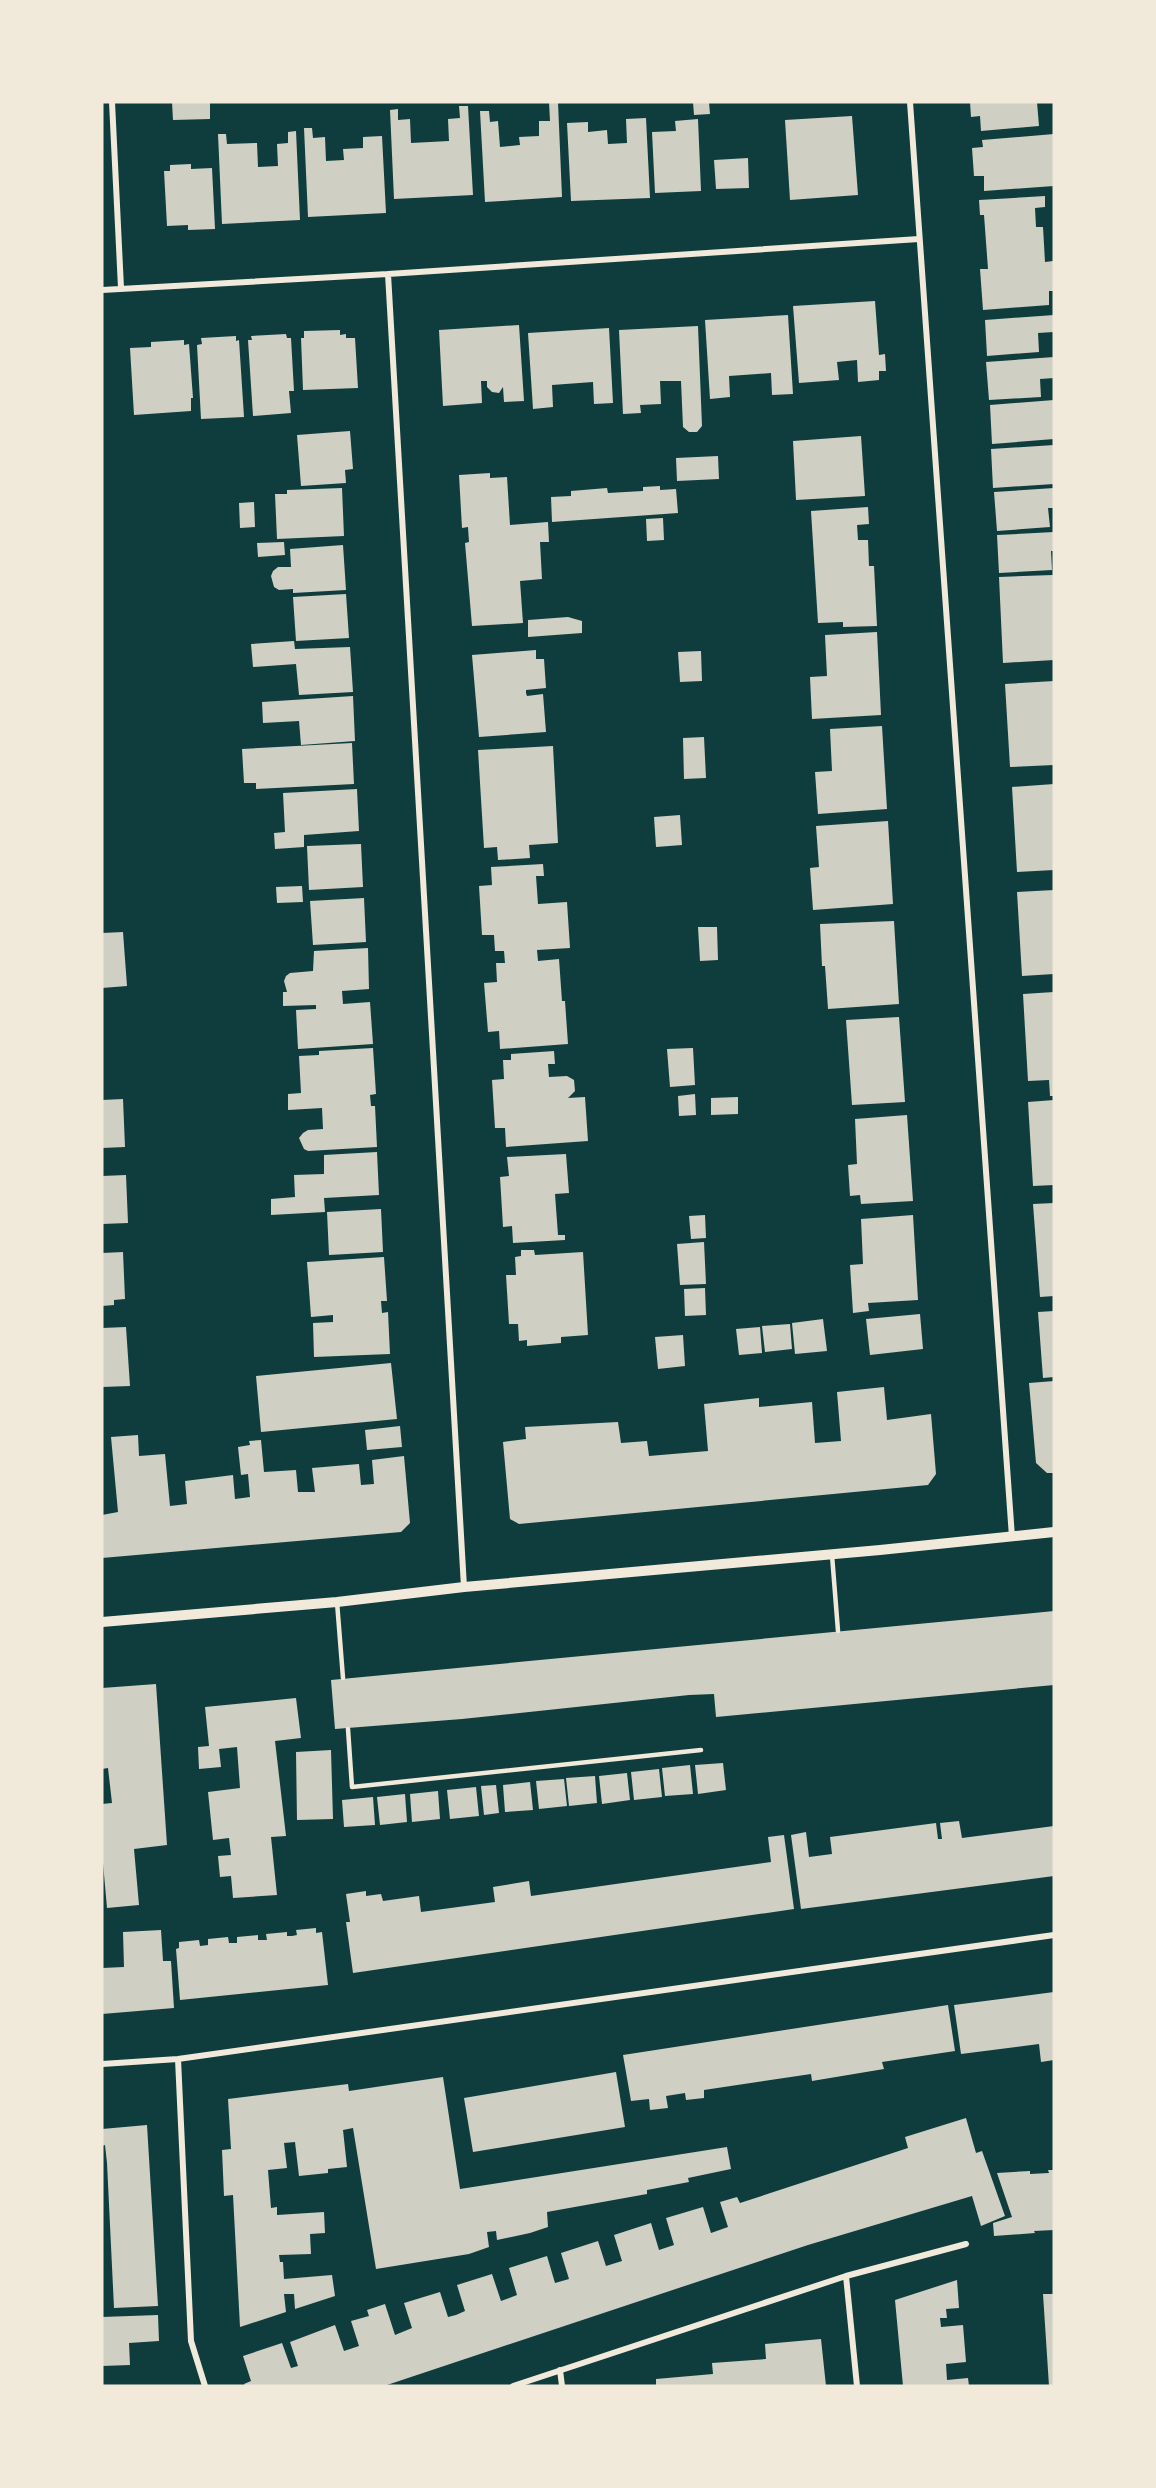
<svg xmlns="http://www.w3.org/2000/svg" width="1156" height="2488" font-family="Roboto,sans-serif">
  <rect width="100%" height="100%" fill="#0f3d3e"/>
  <path fill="#cfcfc3" d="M172,102H210V119L173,120Z
    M549,102H558L562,197L485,202L480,111H489L490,122L498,121L500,147L520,145L519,137L539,136V121H550Z
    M693,102H709L710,114L694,115Z
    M970,102H1037L1039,126L981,131L980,116L971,117Z
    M459,106H468L473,195L394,199L390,110L398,109V120L410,119L411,143L449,141L448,119L460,118Z
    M852,116L858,195L790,200L785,120Z
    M646,118L650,198L571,201L567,123L588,122V132L607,130L608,144L627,143L626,119Z
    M698,119L701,191L655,193L652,132L676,131L675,121Z
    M304,128H312L313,138L325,137L326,161L344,160L343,149L363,148V137L382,136L386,213L308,217Z
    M296,131L300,220L222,224L218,134H226L227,144L257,143L258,167L278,166L277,144L288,143V132Z
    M1054,134V186L984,191V176H974L972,148L983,147L982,140Z
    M748,158L749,188L716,189L714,160Z
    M191,164V169L212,168L215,229L188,230V225L167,226L164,171H170V165Z
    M1045,196V207L1035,208L1036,227H1043L1045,262L1053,261L1054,291H1049V305L983,310L980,269H988L984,215H980L979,200Z
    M875,301L879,355L885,354L886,371H879V380L858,382L857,360L837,362L839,380L799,383L793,306Z
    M788,315L793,394L772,395L771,373L729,376L730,397L710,399L705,320Z
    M1054,315V332L1038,333L1039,352L987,356L985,320Z
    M519,325L524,401L504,402L503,387L499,393L492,392L487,387V381H481L482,403L443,406L439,330Z
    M698,326L702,426L697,432H689L683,427L681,381H660L661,404L640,405L641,413L623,414L619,330Z
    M609,328L613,403L594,404L593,382L552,385L553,407L533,409L528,333Z
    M340,330V335L346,334V338H355L358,388L303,390L301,338H304V331Z
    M286,334L287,338H291L294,391H289L291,413L253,416L248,340H252L251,336Z
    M236,336V341L239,340L244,417L201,419L197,345L202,344L201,338Z
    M184,340V345L189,344L193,398H191V411L134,415L130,348L151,347V342Z
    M1054,357V378L1040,379L1041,397L989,400L986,362Z
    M1054,400V439L992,444L990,405Z
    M350,431L353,469L345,470L346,483L301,486L297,435Z
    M861,436L865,496L796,500L793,441Z
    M1054,445V484L993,488L991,449Z
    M718,456L719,479L677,481L676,458Z
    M490,473V478L507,477L510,525L548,522L549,542H540L542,579L520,581L523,623L472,626L465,543L469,542L468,527L462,528L459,475Z
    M660,486V490L676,489L678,513L552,522L551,497L571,496V491L607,488L608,493L643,491V487Z
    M342,488L344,536L277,539L275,494H287V490Z
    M1054,488V508H1048L1050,527L997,531L994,492Z
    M254,502L255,527L240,528L239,503Z
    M868,507L869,524L857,525L858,540H868L869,566H874L877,626L843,627V622L818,623L811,511Z
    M663,518L664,540L647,541L646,519Z
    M1054,532V551H1051L1052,570L999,573L997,535Z
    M284,542L285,555L258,557L257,543Z
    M343,545L346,590L293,593V589L279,590L274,587L271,576L273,571L278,567H291L290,549Z
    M1053,575L1054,660L1003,663L999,577Z
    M346,594L349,638L296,641L293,597Z
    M568,617L582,621V633L528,637V620Z
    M877,632L881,715L812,719L810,677L827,676L825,635Z
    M294,641L295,649L350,647L353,692L299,695L296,664L253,667L251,644Z
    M536,650V659H544L546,688L526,690V693L527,696L543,694L546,732L479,737L472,655Z
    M701,651L702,681L680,682L678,652Z
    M1054,681V765L1010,767L1005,684Z
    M353,696L355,741L301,745L299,721L263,723L262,702Z
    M882,726L887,809L818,814L815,772L832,771L830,729Z
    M704,737L706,778L684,779L683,738Z
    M352,743L354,784L256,789V783H244L242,749Z
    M553,746L558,843L529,845L530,858L498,860L497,847L484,848L478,750Z
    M1054,784V870L1017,872L1012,787Z
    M357,789L359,831L304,835V847L275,849L274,833L285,832L283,793Z
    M680,815L682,845L656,847L654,817Z
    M888,821L893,904L813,910L810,868L819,867L816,826Z
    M361,844L363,887L309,890L307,846Z
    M543,864L544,876H536L538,904L567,902L570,948L537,950L538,961L559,959L562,1001H565L568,1044L500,1049L499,1031L488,1032L484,983L497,982L496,963H505L504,951H495L494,935H482L479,886L492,885L491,867Z
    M302,886L303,902L277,903L276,887Z
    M1054,890V974L1022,976L1017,892Z
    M364,898L366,942L313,945L310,901Z
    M894,921L899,1004L828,1009L825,966H822L820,924Z
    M698,927H717L718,960L700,961Z
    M123,932L127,986L102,988V933Z
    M368,948L369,989L342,991L343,1004L370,1002L373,1044L298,1049L296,1010L316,1009V1005L283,1006V992H287L284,981L286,976L290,973L313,971L314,951Z
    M1054,992V1096H1050L1049,1080L1028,1081L1023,994Z
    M899,1017L905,1102L852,1105L846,1020Z
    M373,1048L376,1094L370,1095L371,1106H375L377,1147L308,1151L304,1149L299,1138L303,1133L308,1130L323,1129L322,1108L288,1110V1094L301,1093L299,1056L319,1055V1051Z
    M693,1048L695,1085L670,1087L667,1049Z
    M554,1051L555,1064H548L549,1077L567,1076L574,1080L575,1091L568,1098L585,1097L588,1141L506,1147L505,1128H495L492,1080L504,1079L503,1060H511V1054Z
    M695,1094L696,1115L679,1116L678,1096Z
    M738,1097V1114L711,1115V1098Z
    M123,1099L125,1147L102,1148V1100Z
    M1054,1100V1185L1033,1186L1028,1102Z
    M907,1115L913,1201L861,1204L860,1195L850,1196L848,1165L857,1164L855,1119Z
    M377,1152L379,1195L324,1198L325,1212L271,1215V1199L295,1197L294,1175L324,1174V1155Z
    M566,1154L569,1193L555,1194L558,1235H565V1240L513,1243L512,1226L503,1227L500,1177L509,1176L507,1157Z
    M126,1175L128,1223L102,1224V1176Z
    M1054,1203V1296L1040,1297L1033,1204Z
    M381,1209L383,1252L329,1255L327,1212Z
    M705,1215L706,1238L691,1239L689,1216Z
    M913,1215L918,1300L868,1303L869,1311L853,1313L850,1265L863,1264L861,1219Z
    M704,1242L706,1284L680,1285L677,1244Z
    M521,1250H534L535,1255L583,1252L588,1335L561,1337V1343L527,1346V1340L519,1341L518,1324H509L506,1275H516L515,1257L521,1256Z
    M123,1252L125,1299L114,1300V1305L102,1306V1253Z
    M384,1257L387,1301H381L382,1313L388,1312L390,1354L314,1357L313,1323L333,1322V1315L311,1317L307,1262Z
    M705,1288L706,1315L685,1316L684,1289Z
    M1054,1311V1377L1043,1378L1038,1312Z
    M920,1314L923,1349L870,1355L866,1319Z
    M823,1319L827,1351L795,1354L792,1323Z
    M790,1324L792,1349L765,1352L762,1326Z
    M126,1327L130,1386L102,1387V1328Z
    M760,1327L762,1353L739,1355L736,1329Z
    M683,1335L685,1366L658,1369L655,1337Z
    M391,1363L397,1419L261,1432L256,1376Z
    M1054,1381V1473H1047L1036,1463L1029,1383Z
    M884,1387L887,1420L931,1414L936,1474L928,1485L519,1524L510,1519L503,1442L526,1439L525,1427L618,1422L621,1443L647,1441L649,1456L708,1451L704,1404L759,1398V1407L812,1402L815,1443L841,1441L837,1392Z
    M400,1426L402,1447L367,1450L365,1430Z
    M138,1435L139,1456L165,1454L170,1506L187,1504L185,1481L233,1475L235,1499L250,1497L248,1474L241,1475L238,1447L250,1445L249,1441L261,1440L264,1472L296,1470L298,1492H315L312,1468L359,1464L361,1485L374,1484L372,1460L404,1456L410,1523L401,1532L102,1558V1515L118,1512L111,1437Z
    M1054,1611V1685L716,1717L714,1694L689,1695L462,1719L335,1729L331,1680Z
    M156,1684L167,1845L134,1849L139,1905L107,1908L102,1852V1804L112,1803L108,1768L102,1769V1688Z
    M296,1698L301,1738L275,1741L286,1836L271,1837L277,1895L233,1898L231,1876L220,1877L218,1856L231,1855L229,1838L213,1840L208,1792L240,1788L237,1747L219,1749L221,1767L199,1769L198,1747L209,1746L205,1707Z
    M331,1750L333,1819L297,1820L296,1752Z
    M723,1763L726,1790L698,1794L695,1765Z
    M690,1765L693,1794L665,1796L662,1768Z
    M659,1769L662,1797L634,1800L631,1772Z
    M627,1773L630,1800L602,1804L599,1776Z
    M595,1776L597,1803L569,1806L566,1778Z
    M564,1779L567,1806L539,1809L536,1781Z
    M530,1782L533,1810L505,1812L503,1785Z
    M496,1785L499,1813L484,1815L481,1786Z
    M476,1787L479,1816L450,1819L447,1790Z
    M438,1791L440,1819L412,1822L410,1794Z
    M405,1794L407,1822L380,1825L377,1797Z
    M373,1797L375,1825L344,1827L342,1800Z
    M959,1821L962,1838L1054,1826V1876L801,1909L791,1835L806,1832L809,1857L832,1854L830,1837L936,1823L938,1839H942L940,1823Z
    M784,1835L794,1909L353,1973L346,1922H350L346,1894L366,1891V1896L381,1894L383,1901L419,1896L421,1912L495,1902L493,1887L529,1881L531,1896L771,1862L768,1837Z
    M316,1928V1933L322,1932L328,1985L180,2000L176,1949L179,1948V1942L199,1940L200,1946L208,1945V1939L228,1937L229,1943H237V1937L258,1935V1940H267L266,1934L287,1932V1936H292L297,1935L296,1930Z
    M161,1930L163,1961H171L174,2008L102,2014V1968L124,1967L123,1932Z
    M1054,1992V2060L1041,2062L1039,2044L961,2054L954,2005Z
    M948,2005L955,2051L882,2062L884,2069L812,2081L811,2074L704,2090V2098L686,2100L685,2093L666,2096L668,2108L650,2110L649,2099L631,2101L623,2055Z
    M616,2072L625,2127L473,2152L464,2098Z
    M443,2077L460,2189L727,2147L731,2169L688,2178L689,2182L647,2190V2194L547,2212L548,2227L530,2233L497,2240L496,2231L487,2232L489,2247L469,2254L376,2269L353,2128L343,2130L347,2167L328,2169V2173L299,2176L295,2142L284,2143L287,2168L268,2170L271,2208L277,2207V2215L324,2212L325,2233L310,2234L311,2254L279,2255L280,2262H283L284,2279L332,2275L335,2296L295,2309L294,2294H284L286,2312L240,2327L233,2195L224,2196L222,2150L231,2149L228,2099L348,2084L349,2091Z
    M966,2118L976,2153L982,2151L1005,2216L981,2226L972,2196L808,2245L384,2386H245L244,2384L251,2381L243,2356L282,2343L291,2368L298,2366L290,2342L335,2325L344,2351L359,2346L351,2321L369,2316L367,2310L385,2304L395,2335L412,2328L404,2303L440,2292L448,2317L456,2315L465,2311L457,2285L492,2274L501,2301L517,2295L509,2268L547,2256L555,2283L569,2279L561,2253L598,2241L606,2266L622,2261L614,2235L651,2223L659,2250L674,2245L666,2218L703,2207L711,2233L728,2227L720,2202L737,2197L740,2203L908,2148L905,2137Z
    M147,2125L158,2306L114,2308L107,2163L105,2145L102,2146V2129Z
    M1048,2170H1054V2230L1034,2231L1035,2233L994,2236L993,2223L1012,2217L997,2173L1030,2171V2174L1049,2173Z
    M957,2280L959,2308L946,2309L947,2318H940L941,2327L963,2325L966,2362L946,2364L947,2380L968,2378L969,2386H903L895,2300Z
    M1043,2294H1054V2386H1049Z
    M158,2315L159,2341L129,2343L130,2365L102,2366V2317Z
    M821,2339L826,2386H656V2379L713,2374L712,2363L766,2359L765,2344Z"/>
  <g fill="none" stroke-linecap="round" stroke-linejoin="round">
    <path stroke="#f1e9da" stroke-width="4.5" d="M832,1555L838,1631
      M337,1602L343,1678
      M348,1729L352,1787L701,1750"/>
    <path stroke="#f1e9da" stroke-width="6" d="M112,102L121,288
      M910,102L1012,1537
      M388,274L464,1587
      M102,290L388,274L919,239
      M178,2059L191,2341L205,2386
      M102,2064L178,2059L1054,1935
      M846,2276L857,2386
      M560,2370L562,2386
      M513,2386L846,2276L966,2244"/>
    <path stroke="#f1e9da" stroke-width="10" d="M102,1622L337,1602L464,1587L880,1550L1054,1532"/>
  </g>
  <rect width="1156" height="2488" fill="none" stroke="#f1e9da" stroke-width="207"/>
</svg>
